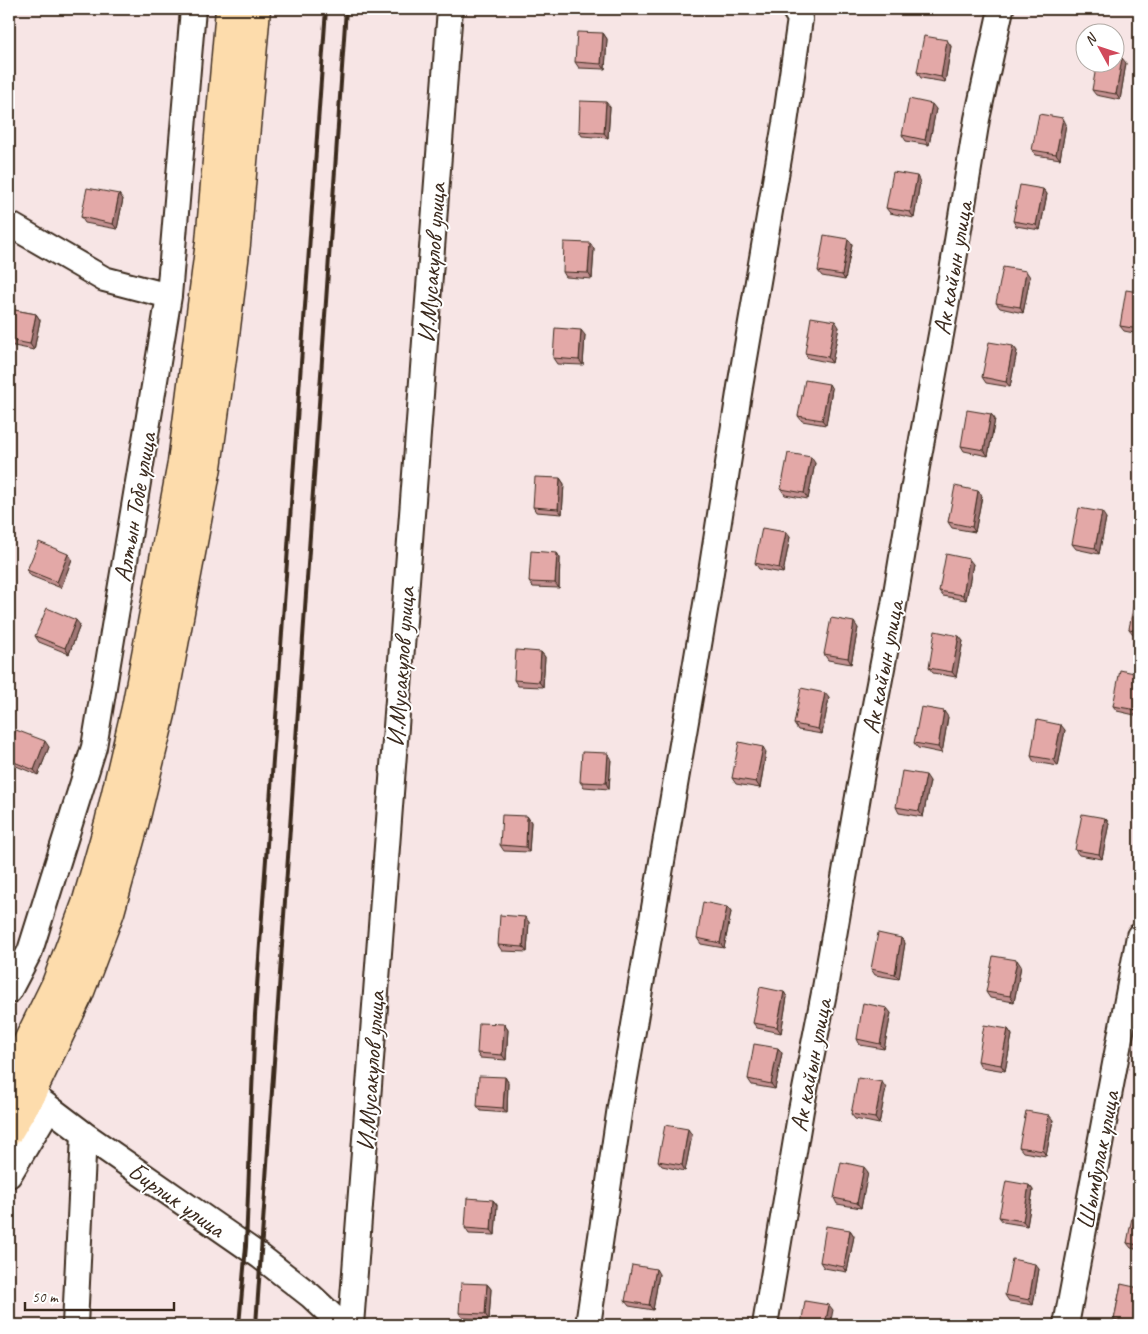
<svg xmlns="http://www.w3.org/2000/svg" width="1148" height="1334" font-family="Caveat,sans-serif">
  <rect width="100%" height="100%" fill="#f7e5e5"/>
  <filter id="ink" filterUnits="userSpaceOnUse"><feTurbulence type="fractalNoise" baseFrequency=".02" numOctaves="2"/><feDisplacementMap in="SourceGraphic" scale="10" xChannelSelector="R" yChannelSelector="G"/><feConvolveMatrix kernelMatrix="1 2 1 2 8 2 1 2 1" color-interpolation-filters="sRGB"/></filter>
  <g filter="url(#ink)">
    <g fill="none" stroke-linecap="round" stroke-linejoin="round">
      <defs>
        <path id="street" d="M9,224L104,279L169,296
          M9,991L30,951L94,747L169,296L193,9
          M17,1083L84,1134L261,1257L311,1296L342,1325
          M9,1175L49,1108
          M75,1325L84,1134
          M351,1325L450,9
          M588,1325L620,1107L706,604L740,387L785,123L800,19L794,9
          M765,1325L801,1110L825,988L862,773L894,605L917,467L948,296L977,119L1001,9
          M1066,1325L1139,936"/>
        <path id="highway" d="M9,1080L56,984L86,904L109,823L136,708L182,463L210,242L230,9
          M9,1131L31,1094L79,994L110,912L133,829L161,714L207,467L225,336L236,244L256,9"/>
      </defs>
      <use href="#street" stroke="#3b2a1e" stroke-width="28"/>
      <use href="#highway" stroke="#3b2a1e" stroke-width="31"/>
      <use href="#street" stroke="#fff" stroke-width="24"/>
      <use href="#highway" stroke="#fddcac" stroke-width="28"/>
      <path stroke="#3b2a1e" stroke-width="4" d="M239,1325L246,1246L255,1015L326,9
        M256,1325L346,9"/>
    </g>
    <path fill="#c39090" stroke="#3b2a1e" d="M603,33L607,39L605,69L579,68L575,62Z
      M951,46L945,82L921,78L917,72Z
      M1126,63L1120,100L1096,95L1092,90Z
      M610,107L608,138L582,136L579,131Z
      M936,109L929,145L906,141L902,135Z
      M1066,124L1060,159L1036,155L1032,150Z
      M920,182L914,218L890,213L886,208Z
      M1043,189L1047,194L1040,230L1016,226L1013,221Z
      M123,199L117,229L85,223L81,217Z
      M848,239L852,244L845,280L822,276L818,271Z
      M590,243L594,249L592,279L566,277L563,272Z
      M1030,277L1023,313L1000,308L996,303Z
      M1139,292V334L1124,331L1120,326Z
      M9,309L36,314L40,320L34,350L9,345Z
      M839,327L832,363L808,358L805,353Z
      M585,335L583,365L557,364L553,358Z
      M1013,346L1017,351L1010,387L986,383L982,377Z
      M832,389L826,425L802,421L798,416Z
      M991,414L995,419L988,456L964,451L961,446Z
      M815,463L808,499L785,495L781,489Z
      M560,478L564,484L562,514L536,512L533,507Z
      M982,496L975,532L952,528L948,522Z
      M1106,518L1099,554L1076,549L1072,544Z
      M790,537L783,573L759,569L755,563Z
      M557,553L560,558L559,588L533,587L529,582Z
      M72,559L61,588L31,576L27,570Z
      M973,564L966,600L943,596L939,591Z
      M1139,593V635L1133,634L1129,629Z
      M80,625L69,654L39,642L35,636Z
      M858,628L851,664L828,660L824,654Z
      M963,641L956,677L933,673L929,668Z
      M541,652L545,657L543,687L518,686L514,680Z
      M1139,674V716L1117,711L1113,706Z
      M829,698L822,734L798,730L794,724Z
      M948,717L942,753L918,748L914,743Z
      M1065,730L1058,766L1034,762L1031,756Z
      M9,747H49L38,775L9,763Z
      M766,752L760,788L736,784L732,778Z
      M611,758L609,789L584,787L580,782Z
      M930,781L923,817L899,813L896,807Z
      M527,816L531,822L529,852L504,851L500,845Z
      M1105,818L1109,823L1102,859L1079,855L1075,850Z
      M727,907L731,912L724,948L701,944L697,938Z
      M529,922L527,952L502,951L498,945Z
      M901,938L905,943L899,979L875,975L871,969Z
      M1021,966L1014,1002L990,998L986,992Z
      M784,992L787,997L781,1033L757,1028L753,1023Z
      M891,1013L884,1049L860,1045L857,1039Z
      M504,1024L508,1030L506,1060L480,1058L477,1053Z
      M1008,1029L1012,1035L1005,1071L981,1067L978,1061Z
      M778,1048L782,1053L775,1089L752,1085L748,1079Z
      M505,1077L508,1082L507,1113L481,1111L477,1106Z
      M886,1088L879,1124L855,1119L851,1114Z
      M1053,1120L1046,1156L1023,1152L1019,1147Z
      M692,1135L685,1171L662,1166L658,1161Z
      M868,1172L861,1208L837,1204L834,1198Z
      M1029,1185L1033,1190L1027,1226L1003,1222L999,1217Z
      M493,1200L497,1205L495,1235L469,1234L465,1228Z
      M1139,1208V1250L1131,1248L1127,1243Z
      M850,1230L854,1236L847,1272L824,1268L820,1262Z
      M1039,1269L1033,1305L1009,1301L1005,1295Z
      M659,1274L653,1310L629,1306L625,1301Z
      M487,1284L491,1289L489,1320L463,1318L459,1313Z
      M1121,1284L1139,1325H1118L1114,1320Z"/>
    <path fill="#9f7675" stroke="#3b2a1e" d="M603,33L607,39L605,69L601,64Z
      M947,40L951,46L945,82L941,77Z
      M1122,58L1126,63L1120,100L1116,94Z
      M606,102L610,107L608,138L604,133Z
      M932,104L936,109L929,145L925,140Z
      M1063,118L1066,124L1060,159L1056,154Z
      M917,176L920,182L914,218L910,212Z
      M1043,189L1047,194L1040,230L1036,225Z
      M119,194L123,199L117,229L113,224Z
      M848,239L852,244L845,280L842,275Z
      M590,243L594,249L592,279L588,273Z
      M1026,271L1030,277L1023,313L1020,307Z
      M36,314L40,320L34,350L30,344Z
      M835,321L839,327L832,363L828,357Z
      M581,330L585,335L583,365L579,360Z
      M1013,346L1017,351L1010,387L1006,382Z
      M829,384L832,389L826,425L822,420Z
      M991,414L995,419L988,456L984,450Z
      M811,457L815,463L808,499L804,493Z
      M560,478L564,484L562,514L558,509Z
      M978,491L982,496L975,532L972,527Z
      M1102,512L1106,518L1099,554L1095,548Z
      M786,532L790,537L783,573L779,568Z
      M557,553L560,558L559,588L555,583Z
      M68,554L72,559L61,588L57,582Z
      M969,559L973,564L966,600L963,595Z
      M76,620L80,625L69,654L65,648Z
      M854,622L858,628L851,664L848,658Z
      M959,636L963,641L956,677L952,672Z
      M541,652L545,657L543,687L539,682Z
      M825,693L829,698L822,734L818,729Z
      M1139,698V714L1137,710Z
      M944,711L948,717L942,753L938,747Z
      M1061,725L1065,730L1058,766L1054,760Z
      M45,741L49,747L38,775L34,770Z
      M763,747L766,752L760,788L756,782Z
      M608,753L611,758L609,789L606,783Z
      M926,775L930,781L923,817L919,811Z
      M527,816L531,822L529,852L526,847Z
      M1105,818L1109,823L1102,859L1099,854Z
      M727,907L731,912L724,948L720,943Z
      M525,917L529,922L527,952L523,947Z
      M901,938L905,943L899,979L895,974Z
      M1017,960L1021,966L1014,1002L1010,996Z
      M784,992L787,997L781,1033L777,1027Z
      M887,1008L891,1013L884,1049L880,1044Z
      M504,1024L508,1030L506,1060L502,1055Z
      M1008,1029L1012,1035L1005,1071L1001,1065Z
      M778,1048L782,1053L775,1089L771,1084Z
      M505,1077L508,1082L507,1113L503,1108Z
      M882,1082L886,1088L879,1124L875,1118Z
      M1049,1115L1053,1120L1046,1156L1043,1151Z
      M688,1129L692,1135L685,1171L682,1165Z
      M864,1167L868,1172L861,1208L857,1203Z
      M1029,1185L1033,1190L1027,1226L1023,1221Z
      M493,1200L497,1205L495,1235L491,1230Z
      M850,1230L854,1236L847,1272L844,1267Z
      M1035,1264L1039,1269L1033,1305L1029,1300Z
      M656,1269L659,1274L653,1310L649,1305Z
      M487,1284L491,1289L489,1320L485,1314Z
      M829,1305L833,1310L830,1325H825Z"/>
    <path fill="#e3a8a7" stroke="#3b2a1e" d="M577,32L603,33L601,64L575,62Z
      M924,36L947,40L941,77L917,72Z
      M1116,57L1122,58L1116,94L1092,90L1097,62H1116Z
      M909,99L932,104L925,140L902,135Z
      M580,101L606,102L604,133L579,131Z
      M1039,114L1063,118L1056,154L1032,150Z
      M893,172L917,176L910,212L886,208Z
      M1020,185L1043,189L1036,225L1013,221Z
      M87,188L119,194L113,224L81,217Z
      M824,235L848,239L842,275L818,271Z
      M564,242L590,243L588,273L563,272Z
      M1003,267L1026,271L1020,307L996,303Z
      M1126,290L1139,292V329L1120,326Z
      M9,309L36,314L30,344L9,340Z
      M811,317L835,321L828,357L805,353Z
      M555,328L581,330L579,360L553,358Z
      M989,342L1013,346L1006,382L982,377Z
      M805,380L829,384L822,420L798,416Z
      M967,410L991,414L984,450L961,446Z
      M788,453L811,457L804,493L781,489Z
      M535,477L560,478L558,509L533,507Z
      M955,486L978,491L972,527L948,522Z
      M1079,508L1102,512L1095,548L1072,544Z
      M762,528L786,532L779,568L755,563Z
      M39,542L68,554L57,582L27,570Z
      M531,551L557,553L555,583L529,582Z
      M946,554L969,559L963,595L939,591Z
      M1136,593H1139V631L1129,629Z
      M47,608L76,620L65,648L35,636Z
      M831,618L854,622L848,658L824,654Z
      M935,631L959,636L952,672L929,668Z
      M516,650L541,652L539,682L514,680Z
      M1120,670L1139,674V698L1137,710L1113,706Z
      M801,688L825,693L818,729L794,724Z
      M921,707L944,711L938,747L914,743Z
      M1037,720L1061,725L1054,760L1031,756Z
      M16,730L45,741L34,770L9,760V747Z
      M739,742L763,747L756,782L732,778Z
      M582,752L608,753L606,783L580,782Z
      M902,771L926,775L919,811L896,807Z
      M1082,814L1105,818L1099,854L1075,850Z
      M502,815L527,816L526,847L500,845Z
      M703,902L727,907L720,943L697,938Z
      M500,915L525,917L523,947L498,945Z
      M878,933L901,938L895,974L871,969Z
      M993,956L1017,960L1010,996L986,992Z
      M760,987L784,992L777,1027L753,1023Z
      M863,1003L887,1008L880,1044L857,1039Z
      M479,1023L504,1024L502,1055L477,1053Z
      M984,1025L1008,1029L1001,1065L978,1061Z
      M754,1044L778,1048L771,1084L748,1079Z
      M479,1076L505,1077L503,1108L477,1106Z
      M858,1078L882,1082L875,1118L851,1114Z
      M1026,1111L1049,1115L1043,1151L1019,1147Z
      M665,1125L688,1129L682,1165L658,1161Z
      M841,1162L864,1167L857,1203L834,1198Z
      M1006,1181L1029,1185L1023,1221L999,1217Z
      M467,1198L493,1200L491,1230L465,1228Z
      M1134,1207L1139,1208V1245L1127,1243Z
      M826,1226L850,1230L844,1267L820,1262Z
      M1012,1259L1035,1264L1029,1300L1005,1295Z
      M632,1265L656,1269L649,1305L625,1301Z
      M461,1283L487,1284L485,1314L459,1313Z
      M1121,1284L1139,1288V1318L1138,1324L1114,1320Z
      M805,1301L829,1305L825,1325H801Z"/>
  </g>
  <g text-anchor="middle" stroke-width="4" stroke-linejoin="round" paint-order="stroke">
    <g font-size="25" fill="#3b2a1e" stroke="#fff">
      <text transform="translate(431 263) rotate(-86)" y="9">И.Мусакулов улица</text>
      <text transform="translate(952 268) rotate(-80)" y="9">Ак кайын улица</text>
      <text transform="translate(134 507) rotate(-80)" y="9">Алтын Тобе улица</text>
      <text transform="translate(400 667) rotate(-86)" y="9">И.Мусакулов улица</text>
      <text transform="translate(882 667) rotate(-79)" y="9">Ак кайын улица</text>
      <text transform="translate(810 1065) rotate(-79)" y="9">Ак кайын улица</text>
      <text transform="translate(370 1071) rotate(-86)" y="9">И.Мусакулов улица</text>
      <text transform="translate(1097 1160) rotate(-79)" y="9">Шымбулак улица</text>
      <text transform="translate(177 1199) rotate(35)" y="9">Бирлик улица</text>
    </g>
  </g>
  <rect width="1148" height="1334" fill="none" stroke="#fff" stroke-width="30"/>
  <rect x="15" y="15" width="1118" height="1304" fill="none" stroke="#3b2a1e" stroke-width="2" filter="url(#ink)"/>
  <g transform="translate(1100 48) rotate(310)"><circle r="24" fill="#ffffff" stroke="#b1aaa5"/>
  <path d="M0-4L9 19L0 12L-9 19Z" fill="#d1495b"/>
  <text y="-8" font-size="14" font-weight="bold" text-anchor="middle" fill="#3b2a1e">N</text>
  </g>
  <path d="M25 1302v8h149v-8" fill="none" stroke="#3b2a1e" stroke-width="2.5"/>
  <text x="32" y="1302" font-size="15" fill="#3b2a1e" stroke="#ffffff" stroke-width="4" paint-order="stroke">50 m</text>
</svg>
